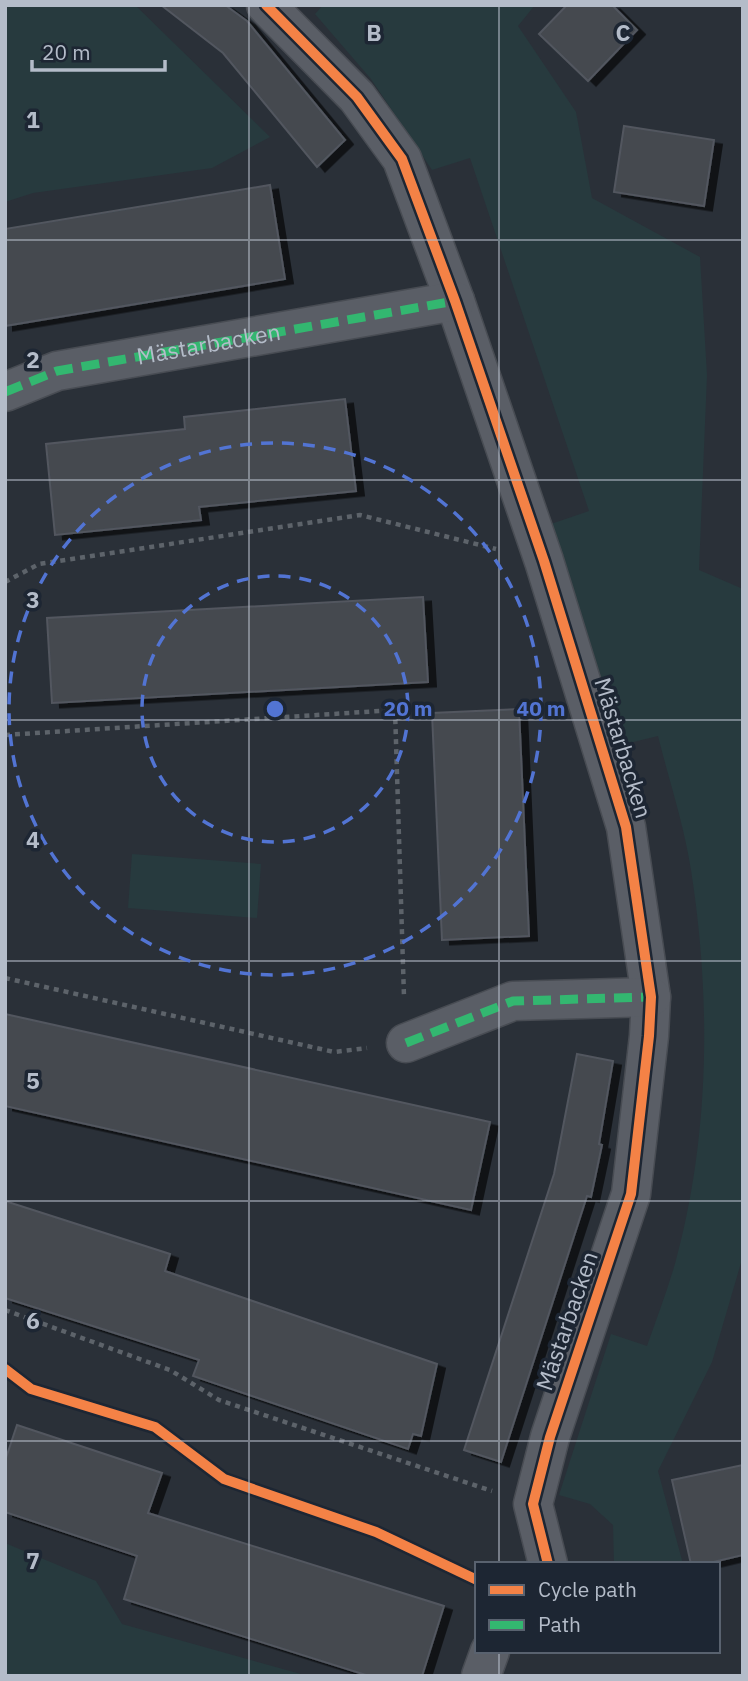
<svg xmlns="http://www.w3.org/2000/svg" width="748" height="1681" font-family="'IBM Plex Sans',sans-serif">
  <defs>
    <filter id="shadow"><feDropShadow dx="8" dy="4.5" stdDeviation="0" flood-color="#0009"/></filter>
  </defs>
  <rect width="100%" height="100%" fill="#2a3038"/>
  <path fill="#273a3e" d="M5,5H135L270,137L212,168L33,193L5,202Z
    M323,5H535L518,26L576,112L592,198L700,257L707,375L699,570L743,589V1256L712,1362L658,1471L683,1564H614L613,1525L590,1504L559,1495L611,1334L647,1346C657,1317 668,1289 676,1260C710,1134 711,998 691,870C684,825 669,780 658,736L621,745L551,524L589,511L470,158L432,170L371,79L315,14Z
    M132,854L261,864L257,918L128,908Z
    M5,1543L96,1581L122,1624L308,1676H5Z"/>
  <path fill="#444950" stroke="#52575f" stroke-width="2" filter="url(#shadow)" d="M161,5H225L247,21L345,140L317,167L223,53Z
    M567,5H612L637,30L588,81L539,34Z
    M624,126L714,140L704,206L614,192Z
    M270,185L285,279L5,326V229Z
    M345,399L356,491L199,507L201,520L55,535L46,444L185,429L184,417Z
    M423,597L428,682L52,703L47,618Z
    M519,709L529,936L442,940L432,713Z
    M5,1014L490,1122L471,1210L5,1106Z
    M577,1054L613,1061L599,1144L602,1145L591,1197L587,1196L501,1462L464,1450L554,1174Z
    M5,1201L170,1254L165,1271L437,1364L421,1436L413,1434L408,1449L193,1376L199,1360L5,1298Z
    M17,1425L162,1473L148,1513L444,1606L422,1676H369L124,1599L137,1556L5,1512V1461Z
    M743,1465V1555L705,1564H691L672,1480Z"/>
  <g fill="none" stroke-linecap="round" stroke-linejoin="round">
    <defs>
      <g id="minor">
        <path d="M266,5L357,97L402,159L455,301L544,561L626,827L651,997L649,1036L631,1194L550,1437L533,1504L548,1564"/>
        <path id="s1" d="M5,392L57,371L455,301"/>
        <path d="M406,1043L513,1001L651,997"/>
        <path d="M481,1676L490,1651"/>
      </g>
    </defs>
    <use href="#minor" stroke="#484c53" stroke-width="41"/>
    <path stroke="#5d636a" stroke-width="4.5" stroke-dasharray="5 5" stroke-linecap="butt" d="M5,582L39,564L360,515L496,549
      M5,735L395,710L404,997
      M5,978L334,1052L367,1048
      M5,1310L170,1370L219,1400L492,1491"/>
    <use href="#minor" stroke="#5a5e66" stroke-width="38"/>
    <path stroke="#33b770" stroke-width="9" stroke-dasharray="18 9" stroke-linecap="butt" d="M5,392L57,371L455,301
      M406,1043L513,1001L651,997"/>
    <defs>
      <path id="cycleway" d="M266,5L357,97L402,159L455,301L544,561L626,827L651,997L649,1036L631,1194L550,1437L533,1504L548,1564
        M5,1369L31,1389L155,1427L224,1479L376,1532L477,1580"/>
    </defs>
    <use href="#cycleway" stroke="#1d2633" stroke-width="15"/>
    <use href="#cycleway" stroke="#f48246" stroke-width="10"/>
  </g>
  <path fill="none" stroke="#b4bcc9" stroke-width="2" stroke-opacity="0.55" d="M249,5V1676M499,5V1564M5,240H743M5,480H743M5,720H743M5,961H743M5,1201H743M5,1441H743M499,1651V1676"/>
  <g fill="none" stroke="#5274d3" stroke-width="3.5" stroke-dasharray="12 9">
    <circle cx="275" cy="709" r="133"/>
    <circle cx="275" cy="709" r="266"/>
  </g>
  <g text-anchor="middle" stroke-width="7" stroke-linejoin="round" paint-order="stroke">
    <g font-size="23" fill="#b4bcc9" stroke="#1d2633">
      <text dy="8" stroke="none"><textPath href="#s1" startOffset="210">Mästarbacken</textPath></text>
      <text transform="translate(623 748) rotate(73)" y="8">Mästarbacken</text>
      <text transform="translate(567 1321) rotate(-71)" y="8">Mästarbacken</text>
    </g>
  </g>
  <g font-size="23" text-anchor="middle" font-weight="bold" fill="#b4bcc9" stroke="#1d2633" stroke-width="7" stroke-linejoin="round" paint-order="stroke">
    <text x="374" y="41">B</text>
    <text x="623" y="41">C</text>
    <text x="33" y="128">1</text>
    <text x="33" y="368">2</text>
    <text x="33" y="608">3</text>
    <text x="33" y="848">4</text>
    <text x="33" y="1089">5</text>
    <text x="33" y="1329">6</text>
    <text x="33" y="1569">7</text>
  </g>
  <circle cx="275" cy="709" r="10" fill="#5274d3" stroke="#1d2633" stroke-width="3.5"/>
  <g font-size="21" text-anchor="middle" font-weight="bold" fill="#5274d3" stroke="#1d2633" stroke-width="7" stroke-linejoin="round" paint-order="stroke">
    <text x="408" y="716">20 m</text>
    <text x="541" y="716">40 m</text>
  </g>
  <rect width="748" height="1681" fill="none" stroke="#b4bcc9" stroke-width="14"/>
  <rect x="475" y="1562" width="245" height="91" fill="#1d2633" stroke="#59626f" stroke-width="2"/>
  <rect x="489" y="1585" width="35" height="10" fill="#f48246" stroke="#59626f" stroke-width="2"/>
  <text x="538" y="1597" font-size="21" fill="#b4bcc9">Cycle path</text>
  <rect x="489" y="1620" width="35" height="10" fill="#33b770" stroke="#59626f" stroke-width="2"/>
  <text x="538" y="1632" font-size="21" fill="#b4bcc9">Path</text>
  <path d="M32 60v10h133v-10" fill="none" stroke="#b4bcc9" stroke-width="3.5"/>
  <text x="42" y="60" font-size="21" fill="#b4bcc9" stroke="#1d2633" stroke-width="5" paint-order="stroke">20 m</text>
</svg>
